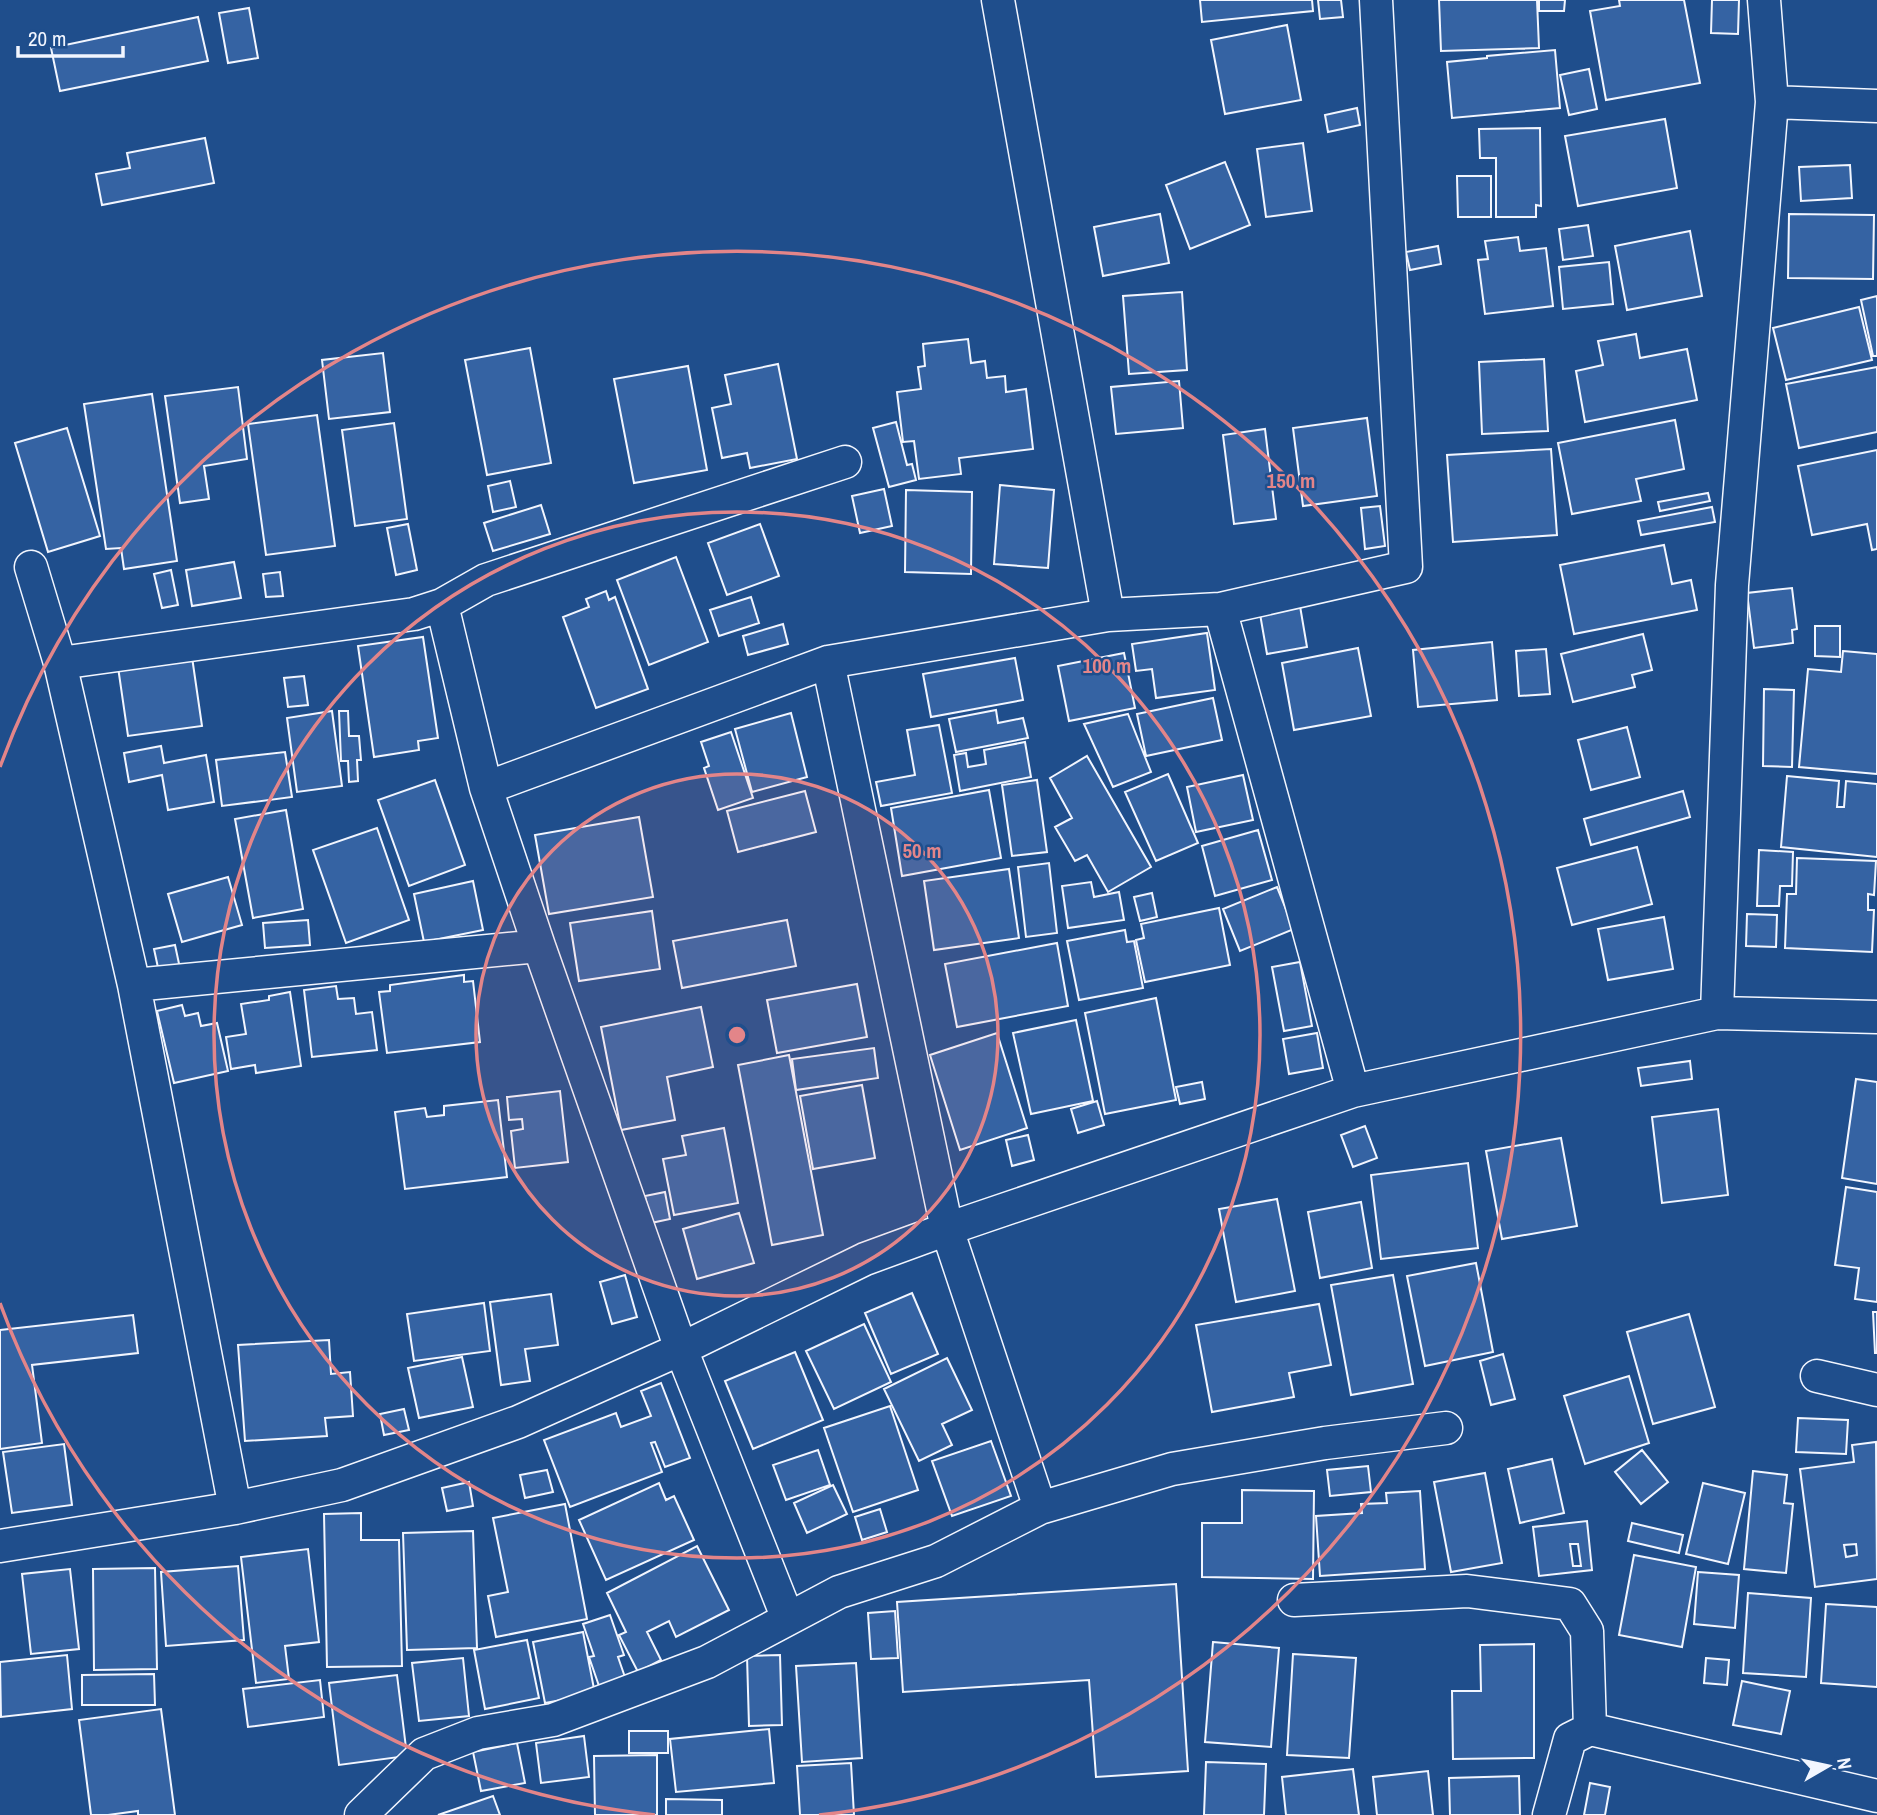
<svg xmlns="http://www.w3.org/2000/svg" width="1877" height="1815" font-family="'Archivo Narrow',sans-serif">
  <rect width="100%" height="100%" fill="#1f4e8c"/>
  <path fill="#3563a3" stroke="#f2f6ff" stroke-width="2" fill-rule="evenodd" d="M1200,0H1312L1313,11L1202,22Z
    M1318,0H1341L1343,17L1320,19Z
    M1439,0H1537L1539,48L1441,51Z
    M1539,0H1565L1564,11H1539Z
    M1619,0H1684L1700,83L1606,100L1590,11L1620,6Z
    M1712,0H1739L1738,34L1711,33Z
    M249,8L258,58L228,63L219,13Z
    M198,17L208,61L60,91L51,48Z
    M1287,25L1301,100L1225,114L1211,40Z
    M1555,50L1560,108L1452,118L1447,62L1487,58V56Z
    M1589,69L1597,109L1569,115L1560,75Z
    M1357,108L1360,125L1328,132L1325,115Z
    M1665,119L1677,188L1578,206L1565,136Z
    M1540,128L1541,206L1536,205V217H1496V158H1480L1479,129Z
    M205,138L214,183L102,205L96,174L130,168L127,153Z
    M1303,143L1312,211L1266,217L1257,149Z
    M1225,162L1250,225L1190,249L1166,185Z
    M1850,165L1852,198L1801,201L1799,167Z
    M1457,176H1491V217H1458Z
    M1160,214L1169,263L1103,276L1094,227Z
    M1789,214L1874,215L1873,279L1788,278Z
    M1588,225L1593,256L1563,260L1559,229Z
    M1690,231L1702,296L1627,310L1615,246Z
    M1518,237L1520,251L1546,248L1553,306L1485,314L1478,260L1488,259L1485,241Z
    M1438,246L1441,264L1410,270L1406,252Z
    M1609,262L1613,304L1563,309L1559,267Z
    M1182,292L1187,370L1129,374L1123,296Z
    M1877,296V356H1873L1861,300Z
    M1859,307L1872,360L1786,380L1773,328Z
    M1636,334L1640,358L1687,349L1697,400L1585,422L1576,371L1603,365L1598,341Z
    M968,339L971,363L985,361L987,378L1005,376L1006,392L1026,389L1033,449L959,458L961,474L919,479L914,441L903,442L897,392L921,389L918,367L925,366L923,344Z
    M530,348L551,463L487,475L465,360Z
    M383,353L390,412L329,419L322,360Z
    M1544,359L1548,431L1482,434L1479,362Z
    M778,364L797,459L750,468L747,453L722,458L712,408L731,404L725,375Z
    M688,366L707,470L634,483L614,379Z
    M1877,367V432L1799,448L1786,384Z
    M1179,381L1183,428L1116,434L1111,387Z
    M238,387L247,459L204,466L209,499L180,503L165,396Z
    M152,394L177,561L124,569L121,548L106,549L84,404Z
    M317,415L335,546L266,555L248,424Z
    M1367,418L1377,496L1303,506L1293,428Z
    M1675,420L1684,469L1636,479L1641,501L1572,514L1558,443Z
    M896,422L907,465L912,464L916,480L889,487L873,428Z
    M394,423L407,519L355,526L342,430Z
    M67,428L100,536L48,552L15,443Z
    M1265,429L1276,519L1234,524L1223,435Z
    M1551,449L1557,535L1453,542L1447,455Z
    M1877,450V549L1872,550L1867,524L1812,535L1798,466Z
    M510,481L516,507L493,512L488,486Z
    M1000,485L1054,490L1048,568L994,564Z
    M884,489L892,526L860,533L852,496Z
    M906,490L972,492L971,574L905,572Z
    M1708,493L1710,501L1660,511L1658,502Z
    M541,505L550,534L493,551L484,523Z
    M1380,506L1385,546L1365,549L1361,508Z
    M1712,507L1715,522L1641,535L1638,521Z
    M408,524L417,570L396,575L387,528Z
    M760,524L779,576L727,595L708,543Z
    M1664,545L1672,584L1691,580L1697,610L1574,634L1560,565Z
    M676,557L708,642L649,665L617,580Z
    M234,562L241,598L192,606L186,570Z
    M171,570L178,605L162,608L154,574Z
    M280,572L283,596L266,597L263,574Z
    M1792,588L1797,629L1792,630L1793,643L1754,648L1747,593Z
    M606,591L609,600L615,597L648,689L596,708L563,617L589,607L586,599Z
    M751,597L759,623L719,636L710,610Z
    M1300,606L1307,647L1267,654L1260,614Z
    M783,624L788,644L748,655L743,636Z
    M1815,626H1840V657L1815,656Z
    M1207,633L1215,690L1156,698L1152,669L1136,671L1132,644Z
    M1643,634L1652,670L1632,675L1635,687L1573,702L1561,654Z
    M423,637L438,738L418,741L419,750L374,757L358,646Z
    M1492,642L1497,700L1418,707L1413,650Z
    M1358,648L1371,716L1294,730L1282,663Z
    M1546,649L1550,694L1519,696L1516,651Z
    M1843,651L1877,654V774L1799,767L1808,669L1841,672Z
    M1124,653L1135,708L1069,721L1058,666Z
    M192,657L202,726L128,736L118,667Z
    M1015,658L1023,700L931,717L923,674Z
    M304,676L308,705L288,707L284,678Z
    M1764,689L1794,690L1792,767L1763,766Z
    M1213,698L1222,740L1146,756L1137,714Z
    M996,710L998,723L1023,718L1028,738L956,752L949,719Z
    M332,711L342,786L297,792L287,718Z
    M339,711H348L349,736H359L361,760H357L358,781L349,782L348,761H341Z
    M791,713L807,777L752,792L735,729Z
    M1128,714L1151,772L1113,787L1084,724Z
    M939,725L952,793L881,806L876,782L915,775L907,730Z
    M1627,727L1640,777L1591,790L1578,740Z
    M731,732L753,798L718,810L704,768L709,766L701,742Z
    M1025,742L1031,777L960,791L954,755L966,753L968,767L986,764L984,750Z
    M161,746L164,763L206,755L214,802L168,810L162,775L129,782L124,753Z
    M285,752L292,797L222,806L216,760Z
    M1087,756L1151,867L1108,892L1087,855L1075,861L1055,827L1072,818L1050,778Z
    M1168,774L1198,843L1156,861L1125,792Z
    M1243,775L1253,820L1196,832L1187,787Z
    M1787,776L1839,781L1837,807H1844L1846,781L1877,784V857L1781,847Z
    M435,780L465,865L409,886L378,800Z
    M1037,780L1047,852L1012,856L1002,785Z
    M989,790L1001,858L902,876L891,808Z
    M805,791L816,832L738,852L727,811Z
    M1683,791L1690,817L1591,845L1584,819Z
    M286,810L303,909L253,918L235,819Z
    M639,817L653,897L549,914L535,835Z
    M377,828L409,920L346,943L313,850Z
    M1258,830L1272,880L1215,896L1202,846Z
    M1637,847L1652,904L1572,925L1557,868Z
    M1759,850L1793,852L1792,886H1780L1779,906H1757Z
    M1797,858L1876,861L1874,895L1868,894V910H1874L1872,952L1785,948L1787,894H1796Z
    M1049,863L1057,933L1026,937L1018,867Z
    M1009,869L1019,938L934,950L924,881Z
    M228,877L242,925L182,942L168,894Z
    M473,881L483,930L424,942L414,894Z
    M1091,882L1094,897L1119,892L1124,920L1068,928L1062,886Z
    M1277,887L1294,929L1240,951L1223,909Z
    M1152,893L1157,917L1140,921L1134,897Z
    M1219,908L1230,965L1145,982L1136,940L1144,938L1141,924Z
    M652,911L660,969L579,981L570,923Z
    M1747,914L1777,915L1776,947L1746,946Z
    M1664,917L1673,969L1608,980L1598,929Z
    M308,920L310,945L265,948L263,923Z
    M787,920L796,966L682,988L673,941Z
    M1125,930L1127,942L1134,941L1143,988L1079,1000L1067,941Z
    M1057,943L1068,1006L957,1027L945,964Z
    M175,945L181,973L160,977L154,949Z
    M1300,962L1312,1026L1284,1031L1272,967Z
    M464,975V982L473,981L480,1042L387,1053L379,992L390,991V985Z
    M857,984L867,1037L777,1053L767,1000Z
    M336,986L338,999L354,998L356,1014L372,1012L377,1050L312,1057L304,990Z
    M290,992L301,1066L256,1073L255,1065L231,1069L226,1037L246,1034L241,1004L269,1000V996Z
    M1156,998L1176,1100L1105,1114L1085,1013Z
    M182,1005L185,1016L198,1013L201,1026L217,1023L228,1071L174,1083L157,1011Z
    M701,1007L713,1067L667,1077L675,1120L621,1130L601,1027Z
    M1076,1020L1093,1101L1031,1114L1013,1033Z
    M997,1033L1027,1128L960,1150L930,1055Z
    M1317,1033L1323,1068L1289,1074L1283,1039Z
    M874,1048L878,1078L796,1090L792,1059Z
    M789,1055L823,1235L772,1245L738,1065Z
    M1690,1061L1692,1079L1641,1086L1638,1068Z
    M1856,1079L1877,1082V1184L1842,1178Z
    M1202,1082L1205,1099L1180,1104L1176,1087Z
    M862,1085L875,1158L813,1169L800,1096Z
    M560,1091L568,1162L515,1168L511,1131L523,1129L522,1119L509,1120L507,1097Z
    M498,1100L507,1177L405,1189L395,1112L425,1108L427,1117L444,1115V1106Z
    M1097,1101L1104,1125L1078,1133L1071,1109Z
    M1718,1109L1728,1195L1662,1203L1652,1117Z
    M1365,1126L1377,1158L1353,1167L1341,1135Z
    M724,1128L738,1203L674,1215L663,1159L686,1155L682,1136Z
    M1028,1135L1034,1160L1012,1166L1006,1140Z
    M1561,1138L1577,1226L1502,1239L1486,1151Z
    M1468,1163L1478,1248L1381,1259L1371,1175Z
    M1846,1187L1877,1192V1302L1855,1299L1859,1268L1835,1265Z
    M665,1192L670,1219L651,1223L645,1196Z
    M1277,1199L1295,1291L1236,1302L1219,1209Z
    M1361,1202L1372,1268L1320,1278L1308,1212Z
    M739,1213L754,1263L697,1279L683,1229Z
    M1476,1263L1493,1352L1425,1366L1407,1276Z
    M625,1275L637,1317L612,1324L600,1282Z
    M1393,1275L1413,1384L1351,1395L1331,1285Z
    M912,1293L938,1354L891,1374L865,1313Z
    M551,1294L558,1345L525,1349L530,1381L501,1385L490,1302Z
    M484,1303L490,1351L414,1361L407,1314Z
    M1319,1304L1331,1365L1289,1373L1294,1397L1212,1412L1196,1325Z
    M1873,1312H1877V1353H1875Z
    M1689,1314L1715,1407L1653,1424L1627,1332Z
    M133,1315L138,1353L32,1365L42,1443L0,1449V1330Z
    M864,1324L891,1382L834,1409L806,1351Z
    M329,1340L331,1374L350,1372L353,1416L325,1418L327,1436L245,1441L238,1345Z
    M795,1352L823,1420L753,1449L725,1381Z
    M1503,1354L1515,1399L1491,1405L1480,1361Z
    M462,1357L473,1407L419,1418L408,1368Z
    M947,1358L972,1410L942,1424L952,1445L919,1461L884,1389Z
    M1629,1376L1649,1443L1585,1464L1564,1396Z
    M661,1383L690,1458L665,1467L655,1442L651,1443L662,1472L570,1507L544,1440L616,1413L621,1427L651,1416L641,1391Z
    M890,1406L918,1490L853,1512L824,1428Z
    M404,1409L409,1430L384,1435L380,1414Z
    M1798,1418L1848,1420L1846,1454L1796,1452Z
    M991,1441L1011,1496L952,1516L932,1461Z
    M1876,1442L1877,1579L1815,1587L1800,1469L1854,1462L1852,1445ZM1856,1544L1857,1555L1846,1557L1844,1545Z
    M64,1444L72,1505L12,1513L3,1452Z
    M818,1450L830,1485L786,1500L773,1465Z
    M1642,1450L1668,1482L1641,1504L1615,1472Z
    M1552,1459L1564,1513L1520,1523L1508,1469Z
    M1368,1466L1371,1492L1330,1496L1327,1470Z
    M547,1470L553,1492L525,1498L520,1475Z
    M1753,1471L1787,1475L1784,1503L1793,1504L1786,1573L1744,1569Z
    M1485,1473L1502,1563L1451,1572L1434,1482Z
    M469,1482L473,1506L447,1511L442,1488Z
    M659,1483L666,1500L674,1496L694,1540L606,1580L579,1520Z
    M1703,1483L1745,1493L1728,1564L1686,1554Z
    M833,1485L847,1514L807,1533L794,1503Z
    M1242,1490L1314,1491L1313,1579L1202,1577V1523H1242Z
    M1420,1491L1425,1569L1320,1576L1316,1516L1362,1513L1361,1504L1387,1503L1386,1493Z
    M565,1504L587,1619L496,1637L488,1596L508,1592L493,1518Z
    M880,1509L887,1532L862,1540L855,1517Z
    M361,1513V1540H399L402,1666L327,1667L324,1514Z
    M1587,1521L1592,1570L1539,1576L1533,1527ZM1570,1544H1578L1581,1566H1573Z
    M1632,1523L1683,1535L1679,1553L1628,1541Z
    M473,1531L477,1648L407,1650L403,1533Z
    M697,1546L729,1610L676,1637L669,1621L647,1632L661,1660L638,1672L619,1635L626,1632L607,1593Z
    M308,1549L319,1642L285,1646L289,1679L256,1683L241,1557Z
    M1634,1555L1696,1567L1682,1647L1619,1635Z
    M238,1566L244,1640L166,1646L161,1572Z
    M155,1568L157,1669L94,1670L93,1569Z
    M70,1569L79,1649L31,1654L22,1574Z
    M1698,1572L1739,1575L1735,1628L1694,1624Z
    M1176,1584L1188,1771L1096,1777L1089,1680L903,1692L897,1602Z
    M1748,1593L1811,1598L1806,1677L1743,1673Z
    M1826,1604L1877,1607V1687L1821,1683Z
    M895,1611L898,1658L871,1659L868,1613Z
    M610,1615L624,1655L618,1657L627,1683H607L599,1686L589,1657L594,1656L583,1624Z
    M583,1632L595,1694L545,1703L533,1642Z
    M527,1640L539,1698L485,1709L474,1650Z
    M1213,1642L1279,1648L1271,1747L1205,1742Z
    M1534,1644V1758L1453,1759L1452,1691H1481L1480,1645Z
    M1293,1654L1356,1658L1349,1758L1287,1755Z
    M67,1655L72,1709L1,1717L0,1662Z
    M780,1655L782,1725L749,1726L747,1656Z
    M463,1658L469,1716L419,1721L412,1663Z
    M1706,1658L1729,1660L1727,1685L1704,1683Z
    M856,1663L862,1758L802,1762L796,1666Z
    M154,1674L155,1705H82V1675Z
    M397,1675L407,1756L339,1765L329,1683Z
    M320,1680L324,1717L248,1727L243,1689Z
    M1742,1681L1790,1691L1781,1734L1733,1725Z
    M161,1709L175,1815H138V1811L108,1815H91L79,1720Z
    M769,1729L774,1783L676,1792L670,1739Z
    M629,1731H668V1753H629Z
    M584,1736L589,1777L541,1783L536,1743Z
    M517,1743L525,1783L481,1791L473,1752Z
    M657,1755V1815H595L594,1756Z
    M1206,1762L1266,1764L1264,1815H1204Z
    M851,1763L854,1815H800L797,1766Z
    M1353,1769L1359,1815H1286L1282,1777Z
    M1428,1771L1433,1815H1377L1373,1777Z
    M1519,1776L1520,1815H1450L1449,1778Z
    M1590,1783L1610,1787L1605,1815H1584Z
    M493,1796L500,1815H438Z
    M666,1799L722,1800V1815H666Z"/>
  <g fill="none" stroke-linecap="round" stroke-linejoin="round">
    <defs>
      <path id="street" d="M998,0L1108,615
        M1772,102L1877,106
        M31,567L60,663L134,985L235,1508
        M442,605L486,788L539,946L681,1349L788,1619
        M1220,609L1353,1091
        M828,662L947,1229L1040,1508
        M60,663L414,614L442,605L486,580L845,462
        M486,788L828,662L1108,615L1220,609L1406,567L1376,0
        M134,985L539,946
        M1717,1013L1732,585L1772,102L1764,0
        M1817,1376L1877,1390
        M0,1546L235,1508L342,1485L518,1422L681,1349L865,1259L947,1229L1353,1091L1717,1013L1877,1017
        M1294,1600L1467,1591L1570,1604L1587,1631L1590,1729
        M361,1815L424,1754L478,1733L553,1720L707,1662L839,1592L936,1561L1040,1508L1172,1469L1325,1443L1446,1428
        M1549,1815L1570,1739L1590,1729L1877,1796"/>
    </defs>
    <use href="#street" stroke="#f2f6ff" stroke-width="35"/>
    <use href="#street" stroke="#1f4e8c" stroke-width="32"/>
  </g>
  <circle cx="737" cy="1035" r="261" fill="#e38589" fill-opacity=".12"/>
  <g fill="none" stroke="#e38589" stroke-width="3.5">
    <circle cx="737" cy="1035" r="261"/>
    <circle cx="737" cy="1035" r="523"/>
    <path d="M655 1815A784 784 0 0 1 0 1303M0 767A784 784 0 1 1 819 1815"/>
  </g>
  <circle cx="737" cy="1035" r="10" fill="#e38589" stroke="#1f4e8c" stroke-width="3.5"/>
  <g font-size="21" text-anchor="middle" font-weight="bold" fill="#e38589" stroke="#1f4e8c" stroke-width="5" stroke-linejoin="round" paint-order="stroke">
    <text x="1291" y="488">150 m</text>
    <text x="1107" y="673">100 m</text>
    <text x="922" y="858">50 m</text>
  </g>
  <g transform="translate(1828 1766) rotate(81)" stroke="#1f4e8c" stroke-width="5" paint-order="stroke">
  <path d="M0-5L12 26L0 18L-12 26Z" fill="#f2f6ff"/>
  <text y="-10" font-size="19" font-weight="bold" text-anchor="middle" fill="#f2f6ff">N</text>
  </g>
  <path d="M18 46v10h105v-10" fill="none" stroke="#f2f6ff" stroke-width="3.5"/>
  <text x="28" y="46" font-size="21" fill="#f2f6ff" stroke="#1f4e8c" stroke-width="5" paint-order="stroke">20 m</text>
</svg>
